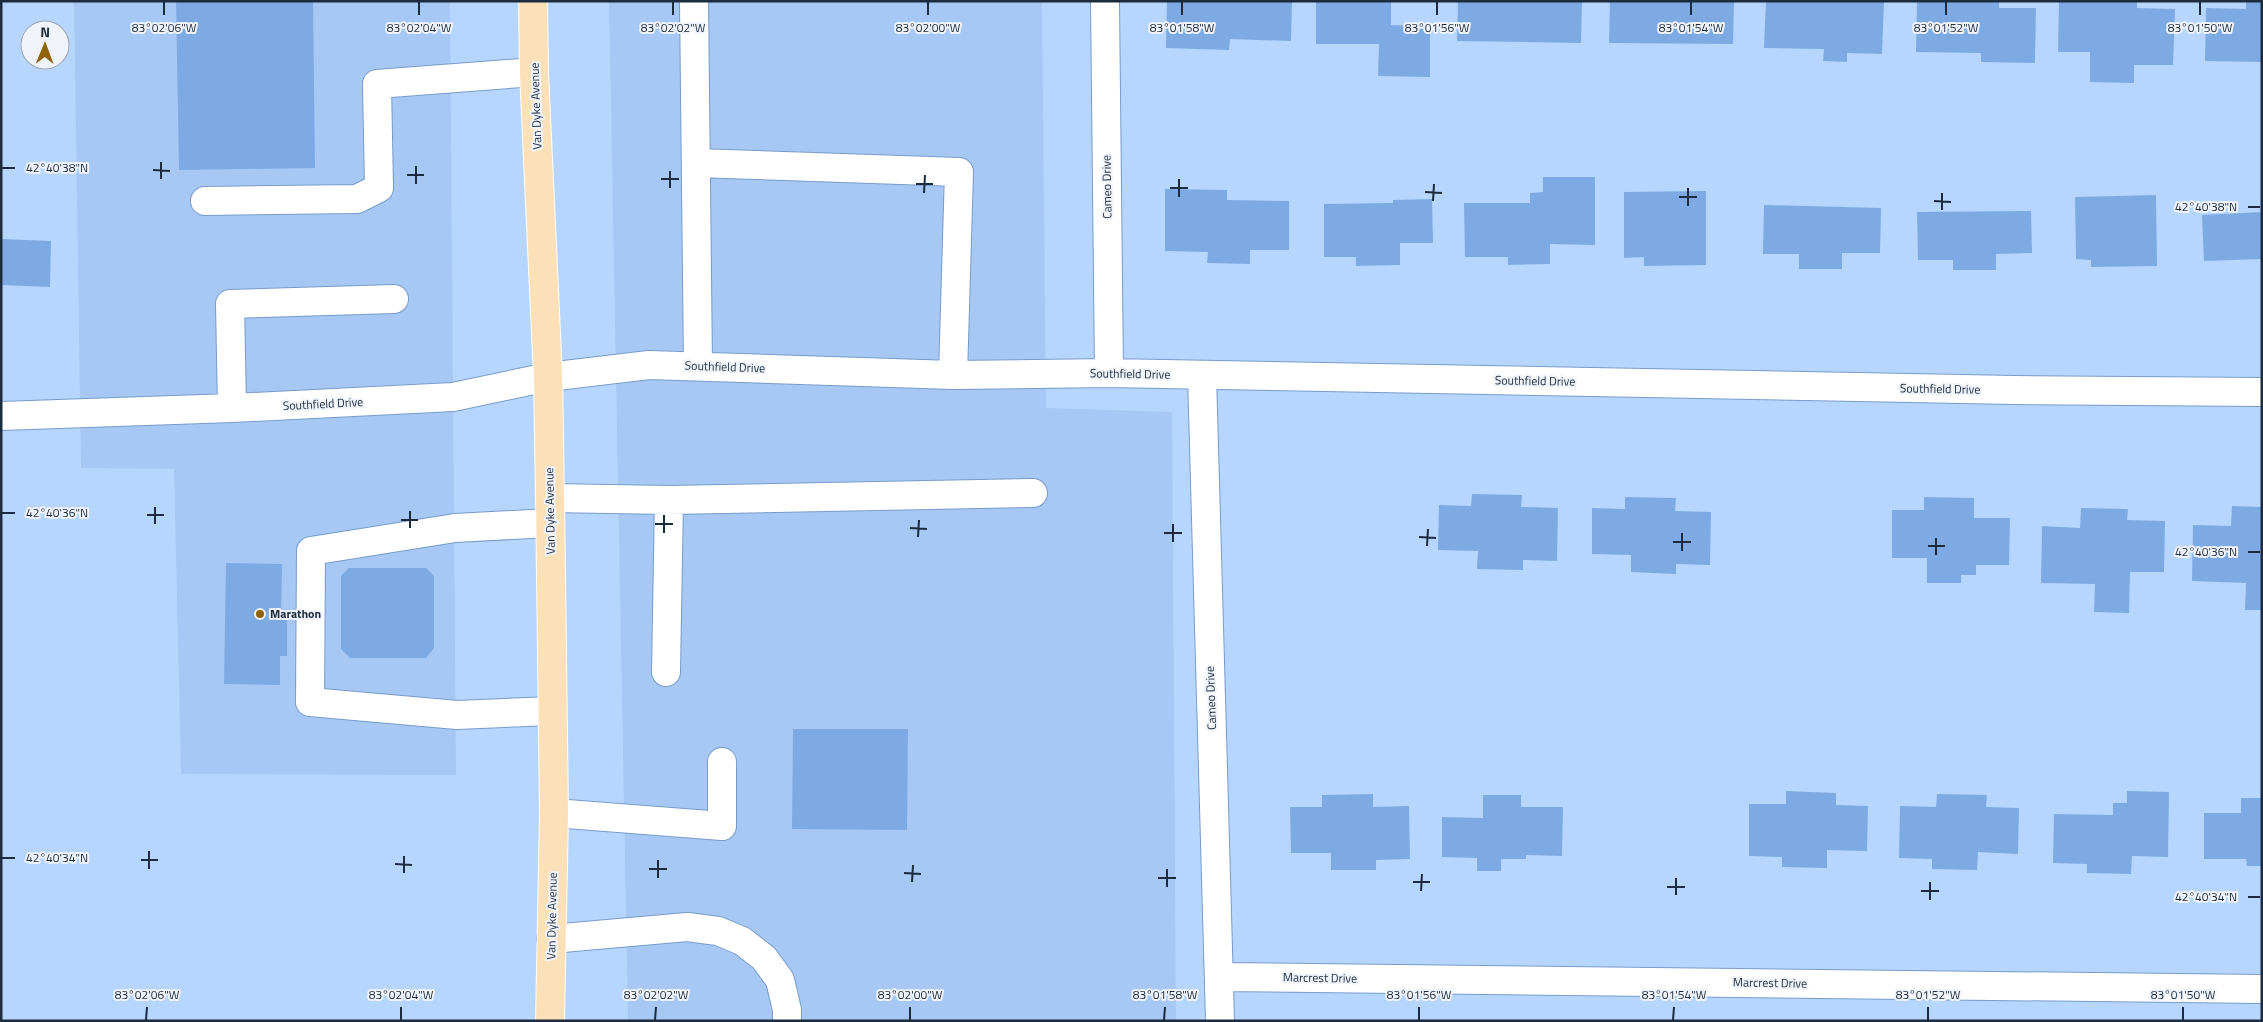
<svg xmlns="http://www.w3.org/2000/svg" width="2263" height="1022" font-family="'Titillium Web',sans-serif">
  <rect width="100%" height="100%" fill="#b7d6ff"/>
  <path fill="#a7c8f5" d="M74,1H450L456,775L181,774L174,469L81,468Z
    M609,1H1042L1046,408L1172,412L1176,1021H628Z"/>
  <path fill="#7eaae4" d="M176,1H313L315,168L179,170Z
    M1167,1H1292L1291,41L1230,39L1229,50L1166,48Z
    M1316,1H1391V25L1430,26V77L1378,76L1379,44H1316Z
    M1458,1H1582L1581,43L1457,41Z
    M1610,1H1734L1733,44L1609,43Z
    M1766,1H1884L1882,54L1847,53V62L1823,61L1824,49L1764,48Z
    M1917,1H1999V8H2036L2035,63L1981,62V53L1916,52Z
    M2059,1H2137V8L2175,9L2173,65H2134V83L2090,82V52H2058Z
    M2246,1H2262V62L2205,61L2206,8L2246,9Z
    M1543,177H1595V245L1550,244V264L1508,265V257H1465L1464,203H1530V193L1543,192Z
    M1165,189L1227,190V200L1289,201V250H1250V264L1207,263L1208,252L1165,251Z
    M1706,191V265L1644,266V257L1624,258V192Z
    M2156,195L2157,266L2091,267V260L2076,259L2075,197Z
    M1432,199L1433,243H1400V265L1356,266V257H1324V204L1393,203V200Z
    M1764,205L1881,208L1880,253H1842V269H1799V254H1763Z
    M2031,211L2032,253L1996,254V270H1953V260H1918L1917,212Z
    M2262,212V259L2204,261L2202,215Z
    M1,239L51,241L50,287L1,285Z
    M1472,494L1522,495L1521,507L1558,508L1557,561L1523,560V570L1477,569L1478,551L1438,550L1439,505L1471,506Z
    M1625,497L1676,498L1675,511L1711,512L1710,565L1676,564V574L1631,572V555L1592,554V508L1625,509Z
    M1924,497L1974,498V518H2010L2009,565H1976V575H1961V583H1927V558H1892V510H1924Z
    M2232,506L2262,507V610H2245L2246,583L2192,581L2193,525L2231,526Z
    M2081,508L2128,509L2127,520L2165,521L2164,572H2130L2129,613L2094,612L2095,584L2041,583L2042,526L2080,528Z
    M226,563L282,564L281,620H287V656H280V685L224,684Z
    M349,568H426L434,576V648L426,658H350L341,649V576Z
    M793,729H908L907,830L792,829Z
    M1786,791L1836,793V805L1868,806L1867,851L1827,850V868L1782,867V857L1749,856V804H1786Z
    M2127,791L2169,792L2168,857L2132,856L2131,874L2087,873V864L2053,863L2054,814L2113,815V803H2127Z
    M1373,794V807L1409,806L1410,859L1376,860V870H1331V853H1291L1290,807H1322V795Z
    M1937,794L1987,795L1986,807L2019,808L2018,854L1978,852L1977,870L1932,869V859L1899,858L1900,806L1936,807Z
    M1483,795H1521V807H1563L1562,856L1526,855V859H1501V871H1477V858L1442,857V817L1483,818Z
    M2241,798H2262V866H2247L2246,859H2204V813H2241Z"/>
  <g fill="none" stroke-linecap="round" stroke-linejoin="round">
    <defs>
      <path id="minor" d="M694,1L698,366
        M1105,1L1109,373
        M696,163L959,172L953,375
        M205,201L357,199L379,188L377,84L534,72
        M1202,375L1220,1021
        M232,408L230,304L394,299
        M1,416L232,408L453,397L548,377L649,365L953,375L1109,373L2014,390L2262,392
        M550,498L669,500L1033,493
        M550,523L455,528L311,551L310,702L457,715L552,711
        M666,672L669,500
        M554,813L722,826V762
        M551,939L687,927L718,931L742,941L764,958L780,980L787,1010V1021
        M1219,977L2262,989"/>
      <path id="major" d="M533,1L534,72L548,377L550,498L554,813L550,1021"/>
    </defs>
    <use href="#minor" stroke="#779ccc" stroke-width="30"/>
    <use href="#major" stroke="#fff" stroke-width="30"/>
    <use href="#minor" stroke="#fff" stroke-width="28"/>
    <use href="#major" stroke="#fce0b8" stroke-width="28"/>
  </g>
  <path fill="none" stroke="#1c2b3e" stroke-width="2" d="M164,15V2M419,15V2M673,15V2M928,15V2M1182,15V2M1437,15V2M1691,15V2M1946,15V2M2200,15V2M2,168H15M153,170L170,171M407,175H424M161,179V162M661,179H679M416,184V166M916,184H933M670,188V171M1170,188H1188M1425,192L1442,193M924,193L925,175M1179,197V179M1679,197H1697M1433,201L1434,184M1934,201L1951,202M1688,206V188M2248,207H2260M1942,210V193M2,513H15M147,515H164M401,520H418M155,524V507M655,524H673M410,528V511M910,528L927,529M664,533V515M1164,533H1182M918,537L919,520M1419,537L1436,538M1173,542V524M1673,542H1691M1427,546L1428,529M1928,546H1945M1682,551V533M2248,552H2260M1936,555V538M2,858H15M141,860H158M395,864L412,865M149,869V851M649,869H667M404,873V856M904,873L921,874M658,878V860M1158,878H1176M912,882L913,865M1413,882H1430M1167,887V869M1667,887H1685M1421,891L1422,874M1921,891H1939M1676,895V878M2248,897H2260M1930,900V882M146,1020L147,1007M401,1020V1007M655,1020L656,1007M910,1020V1007M1164,1020L1165,1007M1419,1020V1007M1673,1020L1674,1007M1928,1020V1007M2183,1020V1007"/>
  <circle fill="#8f620b" stroke="#f0f4fa" stroke-width="2" cx="260" cy="614" r="5"/>
  <g text-anchor="middle" stroke-width="4" stroke-linejoin="round" paint-order="stroke">
    <g font-size="12" fill="#1c2b3e" stroke="#f0f4fa">
      <text transform="translate(536 106) rotate(-92)" y="4">Van Dyke Avenue</text>
      <text transform="translate(1107 187) rotate(-91)" y="4">Cameo Drive</text>
      <text transform="translate(725 367) rotate(2)" y="4">Southfield Drive</text>
      <text transform="translate(1130 374) rotate(1)" y="4">Southfield Drive</text>
      <text transform="translate(1535 381) rotate(1)" y="4">Southfield Drive</text>
      <text transform="translate(1940 389) rotate(1)" y="4">Southfield Drive</text>
      <text transform="translate(323 404) rotate(-3)" y="4">Southfield Drive</text>
      <text transform="translate(550 511) rotate(-91)" y="4">Van Dyke Avenue</text>
      <text transform="translate(1211 698) rotate(-92)" y="4">Cameo Drive</text>
      <text transform="translate(552 916) rotate(-89)" y="4">Van Dyke Avenue</text>
      <text transform="translate(1320 978) rotate(1)" y="4">Marcrest Drive</text>
      <text transform="translate(1770 983) rotate(1)" y="4">Marcrest Drive</text>
    </g>
    <g font-size="12" font-weight="bold" fill="#1c2b3e" stroke="#f0f4fa" text-anchor="start">
      <text x="270" y="618">Marathon</text>
    </g>
  </g>
  <g font-size="12" text-anchor="middle" fill="#1c2b3e" stroke="#f0f4fa" stroke-width="4" stroke-linejoin="round" paint-order="stroke">
    <text x="164" y="32">83°02'06"W</text>
    <text x="419" y="32">83°02'04"W</text>
    <text x="673" y="32">83°02'02"W</text>
    <text x="928" y="32">83°02'00"W</text>
    <text x="1182" y="32">83°01'58"W</text>
    <text x="1437" y="32">83°01'56"W</text>
    <text x="1691" y="32">83°01'54"W</text>
    <text x="1946" y="32">83°01'52"W</text>
    <text x="2200" y="32">83°01'50"W</text>
    <text x="57" y="172">42°40'38"N</text>
    <text x="2206" y="211">42°40'38"N</text>
    <text x="57" y="517">42°40'36"N</text>
    <text x="2206" y="556">42°40'36"N</text>
    <text x="57" y="862">42°40'34"N</text>
    <text x="2206" y="901">42°40'34"N</text>
    <text x="147" y="999">83°02'06"W</text>
    <text x="401" y="999">83°02'04"W</text>
    <text x="656" y="999">83°02'02"W</text>
    <text x="910" y="999">83°02'00"W</text>
    <text x="1165" y="999">83°01'58"W</text>
    <text x="1419" y="999">83°01'56"W</text>
    <text x="1674" y="999">83°01'54"W</text>
    <text x="1928" y="999">83°01'52"W</text>
    <text x="2183" y="999">83°01'50"W</text>
  </g>
  <rect width="2263" height="1022" fill="none" stroke="#1c2b3e" stroke-width="5"/>
  <g transform="translate(45 45) rotate(1)"><circle r="24" fill="#f0f4fa" stroke="#9ba4af"/>
  <path d="M0-4L9 19L0 12L-9 19Z" fill="#8f620b"/>
  <text y="-8" font-size="14" font-weight="bold" text-anchor="middle" fill="#1c2b3e">N</text>
  </g>
</svg>
